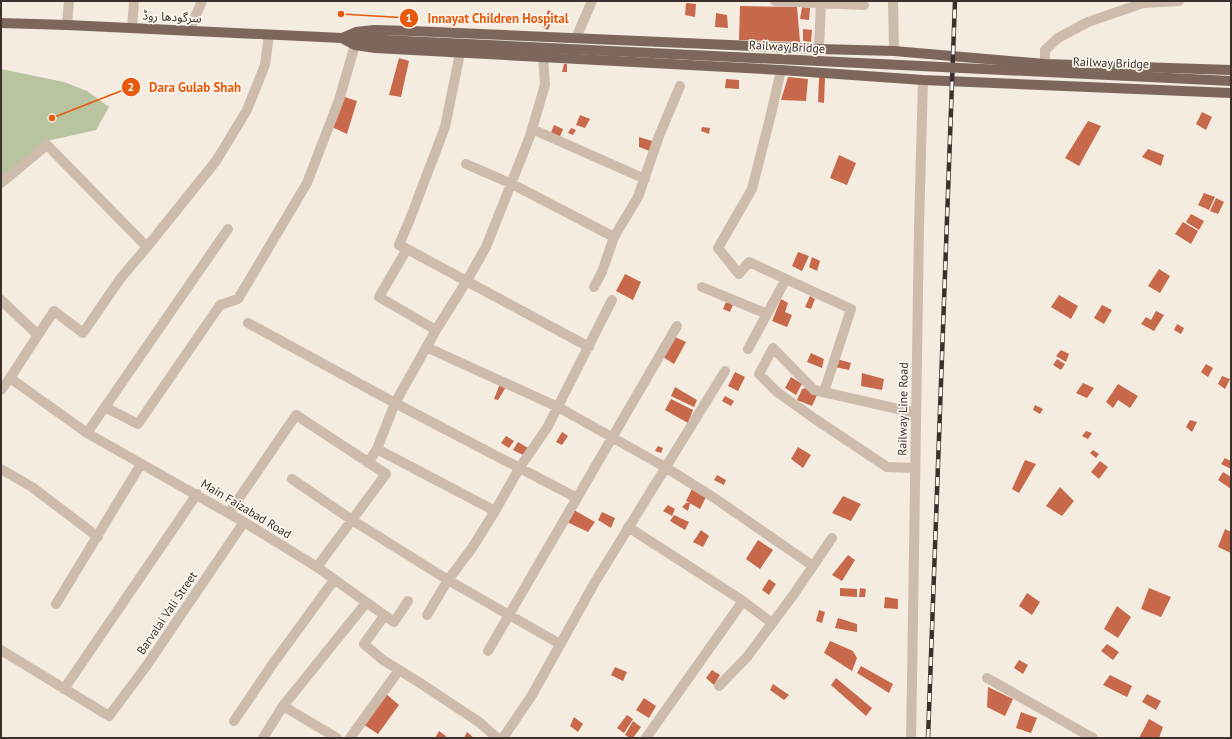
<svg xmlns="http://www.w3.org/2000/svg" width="1232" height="739" font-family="'PT Sans','Noto Sans Arabic',sans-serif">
  <rect width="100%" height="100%" fill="#f4ebe1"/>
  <path fill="#b8c4a0" d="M1,69L64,82L87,91L109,107L96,130L47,141L1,180Z"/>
  <path fill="#c8694b" d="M686,3L696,4L695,17L685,15Z
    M740,6L797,7L800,42L739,40Z
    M802,7L810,8L809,20L800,19Z
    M548,10L555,13L548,30L542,27Z
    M716,13L727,15L728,28L715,27Z
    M803,29L812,30L811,42L803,41Z
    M399,58L409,61L401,97L389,95Z
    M564,64H567V72H562Z
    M788,77L808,79L806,101L781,100Z
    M819,77H825L824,103L818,102Z
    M726,79L739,80V89L725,88Z
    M342,96L357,101L347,134L332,127Z
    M1202,112L1212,117L1206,130L1196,124Z
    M580,115L590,119L585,128L576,125Z
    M1088,121L1101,126L1079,166L1065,158Z
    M554,125L563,129L559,139L550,135Z
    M702,127L710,128L709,134L701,131Z
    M571,128L576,130L573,135L568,133Z
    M639,137L652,141L650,151L639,147Z
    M1148,149L1164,155L1161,166L1142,157Z
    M839,155L856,163L847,185L830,178Z
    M1204,193L1215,197L1209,210L1198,205Z
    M1216,198L1224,202L1218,214L1210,211Z
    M1191,214L1204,221L1199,230L1186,222Z
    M1183,222L1198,231L1191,244L1175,234Z
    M798,252L809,256L802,271L792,266Z
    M812,257L820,261L817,271L809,267Z
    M1159,269L1170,276L1160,293L1148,286Z
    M625,274L641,282L633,300L616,291Z
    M1059,295L1078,306L1071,319L1051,307Z
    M810,296L815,299L811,309L805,307Z
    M781,299L788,303L785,312L792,315L787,327L772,321Z
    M726,302L733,305L730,312L723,309Z
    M1102,305L1112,310L1104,324L1094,318Z
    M1156,311L1164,315L1154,331L1141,324L1146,317L1151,320Z
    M1177,324L1184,328L1181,334L1174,330Z
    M675,337L686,342L674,364L663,357Z
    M1061,350L1069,354L1066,362L1056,356Z
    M811,353L824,359L822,368L807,362Z
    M837,359L851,363L849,370L835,367Z
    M1057,359L1065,364L1061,370L1053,365Z
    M1206,364L1213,368L1208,377L1201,372Z
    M735,372L745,377L738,391L728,386Z
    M862,373L884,379L882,390L861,386Z
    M1222,376L1230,379L1225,389L1218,384Z
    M791,377L802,384L796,395L785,388Z
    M1083,383L1094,388L1087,398L1076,393Z
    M500,384L506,387L498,400L494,399Z
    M1118,384L1138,396L1130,408L1118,400L1113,408L1106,402Z
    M675,387L697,400L694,407L671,396Z
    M806,388L817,395L812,406L797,400L802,389Z
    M725,396L734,401L731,406L722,401Z
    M671,399L693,410L688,423L665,410Z
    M1035,405L1043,409L1040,414L1033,410Z
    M1190,420L1197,422L1192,432L1186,427Z
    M1086,431L1092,433L1088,439L1082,436Z
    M562,432L568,436L562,445L556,442Z
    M506,436L514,441L509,448L501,443Z
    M518,442L528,448L523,455L513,450Z
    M658,446L663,448L661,453L655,451Z
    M798,447L811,455L803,468L791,459Z
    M1093,450L1099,454L1096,458L1090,453Z
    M1225,458L1231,461V469L1221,464Z
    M1025,460L1036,464L1019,493L1012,489Z
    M1100,461L1108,467L1099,479L1091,472Z
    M1223,472L1231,477V489L1218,480Z
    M717,475L726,480L724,485L714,480Z
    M1060,487L1074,501L1062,516L1046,506Z
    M692,489L706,497L700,509L686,501Z
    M843,496L861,504L851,521L832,513Z
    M686,503H690L688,511L682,507Z
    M668,505L675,509L672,516L663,511Z
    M574,510L595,522L588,532L567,522Z
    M602,512L615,518L611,528L598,520Z
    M674,515L689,522L685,530L670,521Z
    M1225,529L1231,532V553L1218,547Z
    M701,530L709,536L703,547L693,542Z
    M758,540L773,550L760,569L746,559Z
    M848,555L855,560L842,581L832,575Z
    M769,579L776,584L769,595L762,590Z
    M840,588L857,589V597L840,596Z
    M860,588L866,589L865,597H859Z
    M1149,588L1171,597L1161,617L1141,609Z
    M1027,593L1040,602L1032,615L1019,606Z
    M885,597L898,599V609L884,608Z
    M1117,606L1131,617L1118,638L1104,629Z
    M819,610L825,612L822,623L816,621Z
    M838,618L857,624V632L835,628Z
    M830,641L853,651L857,658L852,671L824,653Z
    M1107,644L1119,652L1113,660L1101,651Z
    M1019,660L1028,665L1023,674L1014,668Z
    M861,666L893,684L889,693L857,673Z
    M615,667L627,672L623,681L611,675Z
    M712,670L720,675L714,685L706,678Z
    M1110,675L1132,686L1127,697L1103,685Z
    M836,678L872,708L866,716L831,685Z
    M773,684L789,695L784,700L770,690Z
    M988,687L1013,699L1005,716L987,707Z
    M385,693L399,705L378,734L363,724Z
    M1147,694L1161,701L1156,710L1142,702Z
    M644,698L656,706L649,718L636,710Z
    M1021,712L1037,718L1031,733L1016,728Z
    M627,715L633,719L624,733L617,728Z
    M574,717L583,724L578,732L570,726Z
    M1149,719L1163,727L1159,738H1139Z
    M633,721L641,727L633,738H630L625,735Z
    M439,731L446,736L445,738H435Z
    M467,732L474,738H464Z"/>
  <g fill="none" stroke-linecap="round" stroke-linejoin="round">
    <path stroke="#cdbbac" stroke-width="10" d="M775,1L864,5
      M893,1L894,51
      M67,25L69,1
      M132,28L134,1
      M189,31L202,1
      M576,38L592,1
      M819,49L821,1
      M1045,64V50L1058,38L1088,22L1143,3L1179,1
      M781,70L771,114L752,189L718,248L739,274L749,262L851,309L824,392
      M532,129L645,179
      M466,164L512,184L614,237
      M1,183L47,145L147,247
      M407,249L399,245L410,219L445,127L460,53
      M594,287L602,272L614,237L638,197L659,136L680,86
      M702,287L767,314
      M1,300L38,335L10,378L87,433L244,522L317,567L394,622L408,601
      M248,323L395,403L577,498
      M436,330L379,297L407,249L589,347
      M38,335L54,311L83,333L120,279L147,247L216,161L247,110L265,65L269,35
      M426,347L558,407L665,467L713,497L813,566
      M748,349L786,279
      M1,390L10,378
      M105,407L138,424L220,305L238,299L307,183L339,100L355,45
      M87,433L228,229
      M377,449L495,511
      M368,463L377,449L395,403L436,330L466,282L486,247L530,136L545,85L543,56
      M915,468L887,467L815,419L777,392L759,374L773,348L814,390L916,413
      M1,469L32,487L98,537
      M292,479L352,520L448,580L560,644
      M229,513L296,415L386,474L317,567
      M628,527L743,601L772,623
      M56,604L141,464
      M427,615L448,580L472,548L495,511L520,467L547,428L612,300
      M384,616L364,644L383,660L420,683L479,722L497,738
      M1,650L109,716L147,665L244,522
      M488,651L677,326
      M987,678L1093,738
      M719,686L747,657L794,594L832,538
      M64,689L197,494
      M283,706L337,738
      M234,721L272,665L334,580
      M263,738L283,706L366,603
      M350,738L399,670
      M503,738L532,695L595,582L725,371
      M646,738L743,601
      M911,738L912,682L919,227L923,80"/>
    <path stroke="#7d675c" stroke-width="10" d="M1,23L67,25L342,38L356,32L374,30L412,31L819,49L894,51L1045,64L1231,70
      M342,38L355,45L375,48L781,70L923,80L1231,93"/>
    <defs>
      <path id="rail" d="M928,738L955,1"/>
    </defs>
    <use href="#rail" stroke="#3b302b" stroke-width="4.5"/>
    <use href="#rail" stroke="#fbf5ee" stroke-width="3" stroke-dasharray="9" stroke-linecap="butt"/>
    <path stroke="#7d675c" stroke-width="10" d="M342,38C639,51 935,69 1231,81"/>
  </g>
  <g text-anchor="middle" stroke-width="3.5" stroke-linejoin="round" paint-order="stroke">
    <g font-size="12" fill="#3b302b" stroke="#fbf5ee">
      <text transform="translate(172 17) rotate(3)" y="4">سرگودھا روڈ</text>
      <text transform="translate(787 47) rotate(3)" y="4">Railway Bridge</text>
      <text transform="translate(1111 63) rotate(2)" y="4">Railway Bridge</text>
      <text transform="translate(903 409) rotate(-89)" y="4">Railway Line Road</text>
      <text transform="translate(246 509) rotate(31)" y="4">Main Faizabad Road</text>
      <text transform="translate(167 613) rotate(-56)" y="4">Barvalai Vali Street</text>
    </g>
  </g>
  <path fill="none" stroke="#e8590c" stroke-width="1.5" d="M341 14L409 18M52 118L131 87"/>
  <g fill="#e8590c" stroke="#fbf5ee" stroke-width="1.5">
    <circle cx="341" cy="14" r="4"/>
    <circle cx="52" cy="118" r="4"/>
    <circle cx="409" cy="18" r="10"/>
    <circle cx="131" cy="87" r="10"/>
  </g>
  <g font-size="12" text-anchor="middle" font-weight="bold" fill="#fff">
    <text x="409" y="22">1</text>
    <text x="131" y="91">2</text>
  </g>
  <g font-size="13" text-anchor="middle" font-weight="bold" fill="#e8590c" stroke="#fbf5ee" stroke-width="3.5" stroke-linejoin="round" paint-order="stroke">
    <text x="498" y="23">Innayat Children Hospital</text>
    <text x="195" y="92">Dara Gulab Shah</text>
  </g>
  <rect width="1232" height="739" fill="none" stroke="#3b302b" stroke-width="4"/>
</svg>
